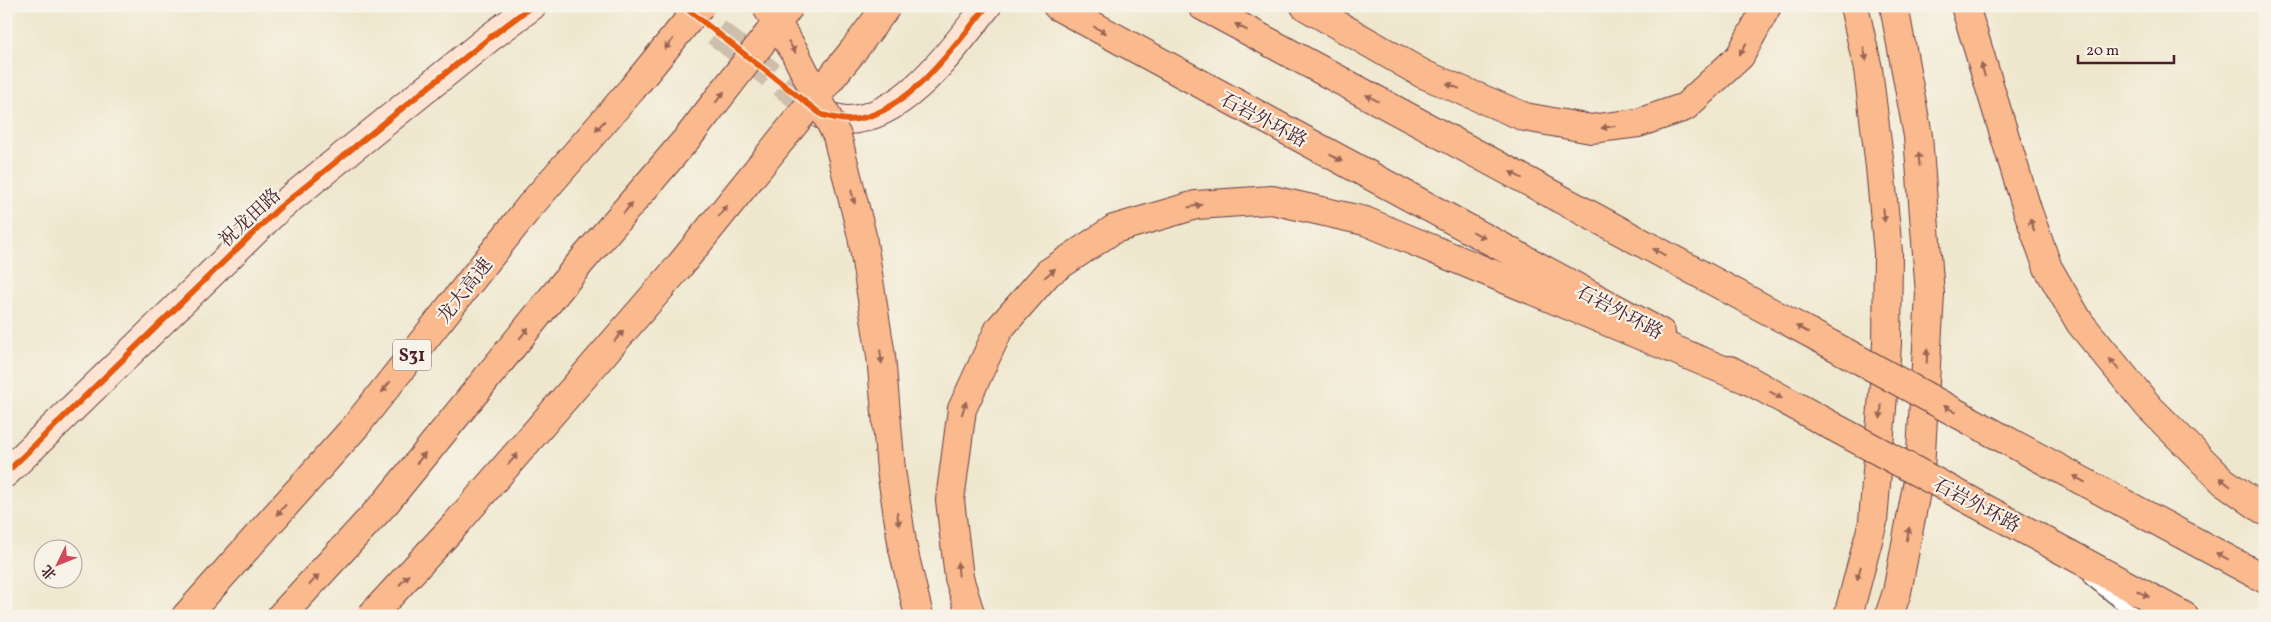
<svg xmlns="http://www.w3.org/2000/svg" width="2271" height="622" font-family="Vollkorn,'Noto Serif SC',serif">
  <rect width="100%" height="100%" fill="#f7f3e8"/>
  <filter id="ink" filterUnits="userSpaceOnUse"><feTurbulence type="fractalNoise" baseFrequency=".02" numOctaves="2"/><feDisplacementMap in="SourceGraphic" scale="10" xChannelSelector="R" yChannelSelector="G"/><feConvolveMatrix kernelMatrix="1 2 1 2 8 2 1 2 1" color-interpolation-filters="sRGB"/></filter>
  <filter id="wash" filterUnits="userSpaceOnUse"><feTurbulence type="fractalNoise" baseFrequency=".0096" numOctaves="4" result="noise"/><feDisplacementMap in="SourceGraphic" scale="20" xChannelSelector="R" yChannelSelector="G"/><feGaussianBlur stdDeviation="1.12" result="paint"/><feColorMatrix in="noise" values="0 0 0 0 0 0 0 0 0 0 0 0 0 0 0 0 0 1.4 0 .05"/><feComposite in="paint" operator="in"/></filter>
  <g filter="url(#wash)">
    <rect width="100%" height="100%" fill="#efe7cd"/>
  </g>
  <g filter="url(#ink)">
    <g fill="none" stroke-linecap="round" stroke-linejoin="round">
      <path stroke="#cebfad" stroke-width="28" stroke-dasharray="28 14" stroke-linecap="butt" d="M683,6L822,115"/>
      <defs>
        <path id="lane" d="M2091,579L2137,616"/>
        <path id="secondary" d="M822,115C831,117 841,120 849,120C906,117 954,47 987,6
          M6,473L280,207L488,39L532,6"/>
        <path id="primary" d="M1057,6L1661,333
          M1202,6L1845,352
          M1730,370L1832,426
          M1993,433L2265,579
          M1962,496L2184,616"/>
        <path id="highway" d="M1305,6L1423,74L1525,117L1591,129L1638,123L1685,107L1740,56L1767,6
          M1965,6L2027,209L2048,268L2080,323L2149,407L2223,481L2265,511
          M891,470L903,549L919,616
          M186,616L355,427L530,206L632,89
          M281,616L387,501L581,262L690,135
          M971,616L959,578L950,500L962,409L999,329L1048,273L1114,229L1196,205L1272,200L1365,221L1750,381
          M1848,616L1873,522L1887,344L1888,253L1880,167L1868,69L1854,6
          M1889,616L1897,592L1920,470L1930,294L1918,136L1894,6"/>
      </defs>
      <use href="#lane" stroke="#633d43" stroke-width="15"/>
      <use href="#secondary" stroke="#633d43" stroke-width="30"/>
      <use href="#primary" stroke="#633d43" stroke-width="30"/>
      <use href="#highway" stroke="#633d43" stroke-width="30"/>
      <use href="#lane" stroke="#fff" stroke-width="12"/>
      <use href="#secondary" stroke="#fde3d1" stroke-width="28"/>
      <use href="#primary" stroke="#fbba8d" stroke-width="28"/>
      <use href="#highway" stroke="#fbba8d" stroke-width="28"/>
      <defs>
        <path id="primary-bridge" d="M1845,352L1993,433
          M1832,426L1962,496"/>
        <path id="highway-bridge" d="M766,6L794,51L837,136L862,236L881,356L891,470
          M632,89L700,6
          M690,135L790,6
          M371,616L455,525L677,269L853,51L887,6"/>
      </defs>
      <use href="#primary-bridge" stroke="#633d43" stroke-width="30" stroke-linecap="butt"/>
      <use href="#highway-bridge" stroke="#633d43" stroke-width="30" stroke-linecap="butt"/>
      <use href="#primary-bridge" stroke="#fbba8d" stroke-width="28"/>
      <use href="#highway-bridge" stroke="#fbba8d" stroke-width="28"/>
      <defs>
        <path id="cycleway" d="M683,6L822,115C831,117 841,120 849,120C906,117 954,47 987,6
          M6,473L280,207L488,39L532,6"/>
      </defs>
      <use href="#cycleway" stroke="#f7f3e8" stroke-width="9"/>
      <use href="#cycleway" stroke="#e8590c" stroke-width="6"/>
    </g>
    <defs><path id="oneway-solid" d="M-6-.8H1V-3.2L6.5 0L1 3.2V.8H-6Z" transform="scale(1.25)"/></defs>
    <g fill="#9a6557">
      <use href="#oneway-solid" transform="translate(1241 27) rotate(-151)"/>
      <use href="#oneway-solid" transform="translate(1100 30) rotate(29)"/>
      <use href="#oneway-solid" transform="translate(669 44) rotate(129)"/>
      <use href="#oneway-solid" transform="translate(792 47) rotate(59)"/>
      <use href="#oneway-solid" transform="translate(1743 49) rotate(119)"/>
      <use href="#oneway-solid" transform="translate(1865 54) rotate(78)"/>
      <use href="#oneway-solid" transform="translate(1983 70) rotate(-106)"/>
      <use href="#oneway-solid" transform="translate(1453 86) rotate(-157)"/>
      <use href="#oneway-solid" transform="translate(720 97) rotate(-52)"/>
      <use href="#oneway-solid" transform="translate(1372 98) rotate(-152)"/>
      <use href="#oneway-solid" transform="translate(600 126) rotate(131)"/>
      <use href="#oneway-solid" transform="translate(1608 127) rotate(172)"/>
      <use href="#oneway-solid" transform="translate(1336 158) rotate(28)"/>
      <use href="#oneway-solid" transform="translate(1919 159) rotate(-94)"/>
      <use href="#oneway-solid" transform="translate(1516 175) rotate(-152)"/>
      <use href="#oneway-solid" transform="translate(853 197) rotate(76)"/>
      <use href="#oneway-solid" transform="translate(1195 206) rotate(-11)"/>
      <use href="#oneway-solid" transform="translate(628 208) rotate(-50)"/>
      <use href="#oneway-solid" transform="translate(723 211) rotate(-52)"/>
      <use href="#oneway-solid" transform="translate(1884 215) rotate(85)"/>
      <use href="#oneway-solid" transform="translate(2032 225) rotate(-110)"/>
      <use href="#oneway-solid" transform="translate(1479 235) rotate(28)"/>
      <use href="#oneway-solid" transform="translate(1659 252) rotate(-152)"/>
      <use href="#oneway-solid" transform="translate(1050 273) rotate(-40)"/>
      <use href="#oneway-solid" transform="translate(1802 329) rotate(-152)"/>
      <use href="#oneway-solid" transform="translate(524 333) rotate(-51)"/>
      <use href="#oneway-solid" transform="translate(619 336) rotate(-49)"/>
      <use href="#oneway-solid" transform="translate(1927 356) rotate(-88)"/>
      <use href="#oneway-solid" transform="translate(881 357) rotate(83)"/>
      <use href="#oneway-solid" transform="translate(2114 364) rotate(-130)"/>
      <use href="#oneway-solid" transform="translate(386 387) rotate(128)"/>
      <use href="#oneway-solid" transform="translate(1776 395) rotate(29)"/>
      <use href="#oneway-solid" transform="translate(964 408) rotate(-72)"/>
      <use href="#oneway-solid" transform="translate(1950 409) rotate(-151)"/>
      <use href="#oneway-solid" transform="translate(1881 412) rotate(95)"/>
      <use href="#oneway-solid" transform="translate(421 458) rotate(-51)"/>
      <use href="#oneway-solid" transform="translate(513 459) rotate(-49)"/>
      <use href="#oneway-solid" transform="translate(2079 479) rotate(-152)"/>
      <use href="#oneway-solid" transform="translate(2225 482) rotate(-141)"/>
      <use href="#oneway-solid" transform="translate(281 510) rotate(132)"/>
      <use href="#oneway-solid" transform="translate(898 519) rotate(81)"/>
      <use href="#oneway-solid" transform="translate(1908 534) rotate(-79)"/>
      <use href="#oneway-solid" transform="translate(2222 556) rotate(-152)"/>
      <use href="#oneway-solid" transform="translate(958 569) rotate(-96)"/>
      <use href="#oneway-solid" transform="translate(1859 573) rotate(105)"/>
      <use href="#oneway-solid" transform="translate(314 580) rotate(-47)"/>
      <use href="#oneway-solid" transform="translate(404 580) rotate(-47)"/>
      <use href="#oneway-solid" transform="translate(2143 594) rotate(28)"/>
    </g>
  </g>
  <g text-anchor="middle" stroke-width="4.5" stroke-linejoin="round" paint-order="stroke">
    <rect fill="#f7f3e8" stroke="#7e5f64" stroke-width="1" x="393" y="339.5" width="38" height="31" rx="4"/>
    <g font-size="18" font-weight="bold" fill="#4a1f2b">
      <text x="412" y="361">S31</text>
    </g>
    <g font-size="19" fill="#4a1f2b" stroke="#f7f3e8">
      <text transform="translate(1264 119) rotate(28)" y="7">石岩外环路</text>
      <text transform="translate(249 217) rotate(-43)" y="7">祝龙田路</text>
      <text transform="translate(464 290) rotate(-52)" y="7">龙大高速</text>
      <text transform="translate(1620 311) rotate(28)" y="7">石岩外环路</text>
      <text transform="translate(1977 504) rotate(28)" y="7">石岩外环路</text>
    </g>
  </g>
  <rect width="2271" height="622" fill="none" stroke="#f7f3e8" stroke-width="25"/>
  <g transform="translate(58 564) rotate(227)"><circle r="24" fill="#f7f3e8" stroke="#b29e9c"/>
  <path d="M0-4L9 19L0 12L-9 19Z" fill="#d1495b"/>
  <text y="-8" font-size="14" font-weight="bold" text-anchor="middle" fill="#4a1f2b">北</text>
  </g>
  <path d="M2078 55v8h96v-8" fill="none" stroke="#4a1f2b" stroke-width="2.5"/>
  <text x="2086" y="55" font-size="15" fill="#4a1f2b" stroke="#f7f3e8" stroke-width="4" paint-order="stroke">20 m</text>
</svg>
